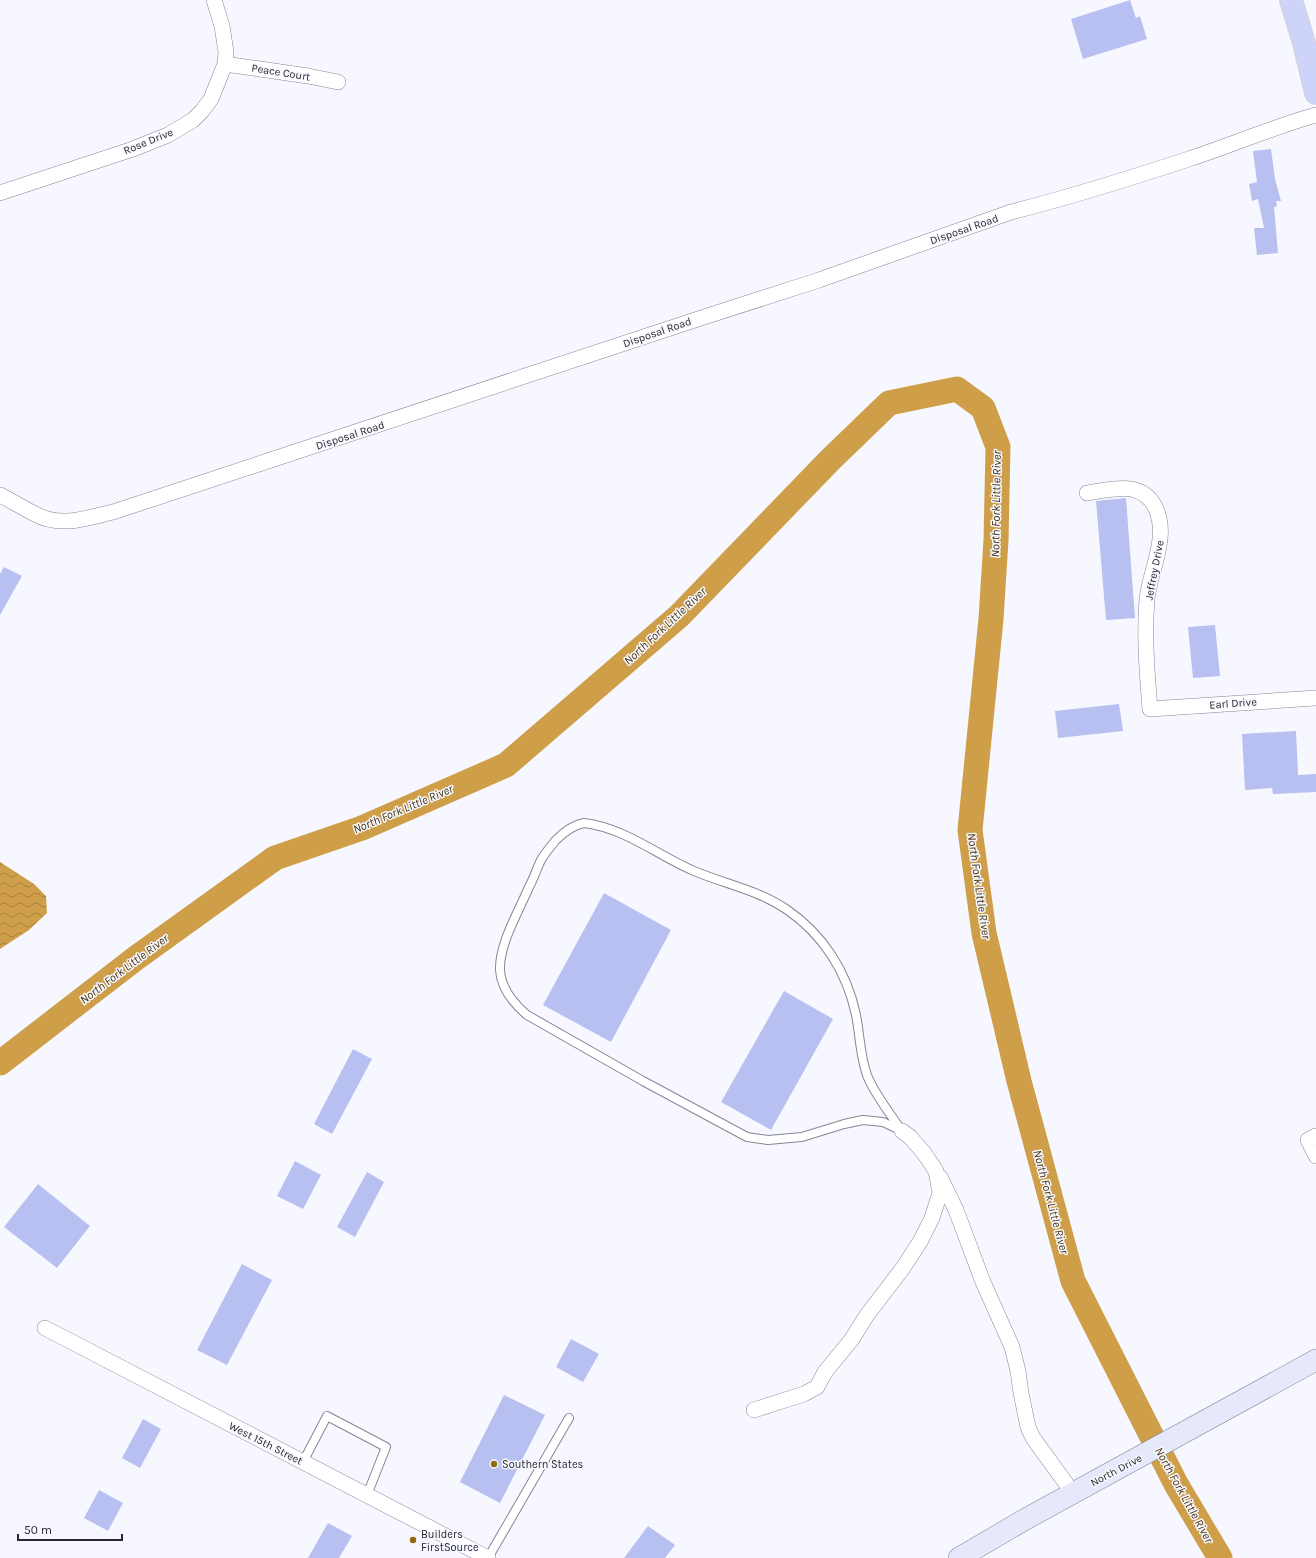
<svg xmlns="http://www.w3.org/2000/svg" width="1316" height="1558" font-family="Karla,sans-serif">
  <defs>
    <pattern id="water-waves" width="16" height="10" patternUnits="userSpaceOnUse"><rect width="16" height="10" fill="#ce9e49"/><path d="M0 5q4-4 8 0t8 0" fill="none" stroke="#a7813d"/></pattern>
  </defs>
  <rect width="100%" height="100%" fill="#f7f8ff"/>
  <path fill="url(#water-waves)" d="M0,862L34,884L46,896L47,913L29,930L0,949Z"/>
  <g fill="none" stroke-linecap="round" stroke-linejoin="round">
    <path stroke="#ce9e49" stroke-width="25" d="M0,1063L136,958L275,858L362,828L506,765L679,616L830,460L889,403L957,389L983,408L998,447L996,540L991,619L970,830L984,933L1019,1081L1073,1281L1176,1484L1220,1558"/>
  </g>
  <path fill="#b8c0f1" d="M1130,0L1136,18L1140,16L1147,39L1083,59L1071,19Z
    M1271,149L1275,179L1281,201H1276L1277,206L1274,207L1278,253L1257,255L1254,228H1264L1258,199L1252,201L1249,184L1257,182L1253,151Z
    M1126,498L1135,618L1106,620L1096,501Z
    M4,567L22,576L0,615V574Z
    M1215,625L1220,676L1193,678L1188,627Z
    M1119,704L1123,731L1058,738L1055,711Z
    M1296,731L1298,775L1316,774V792L1273,794L1272,788L1245,790L1242,734Z
    M604,893L671,930L611,1042L543,1005Z
    M784,991L833,1019L771,1130L721,1102Z
    M353,1049L372,1059L332,1134L314,1124Z
    M295,1161L321,1175L303,1209L277,1196Z
    M367,1172L384,1182L355,1237L337,1227Z
    M38,1184L90,1226L57,1268L4,1227Z
    M242,1264L272,1280L227,1365L197,1350Z
    M571,1339L599,1354L583,1382L556,1367Z
    M504,1395L545,1415L500,1503L460,1482Z
    M143,1419L161,1429L140,1468L122,1458Z
    M99,1490L123,1503L108,1531L84,1518Z
    M328,1523L352,1536L339,1558H308Z
    M648,1526L675,1545L665,1558H624Z"/>
  <g fill="none" stroke-linecap="round" stroke-linejoin="round">
    <defs>
      <path id="lane" d="M584,823C625,828 657,855 694,871C725,884 758,890 786,909C823,934 847,972 856,1015C860,1035 860,1056 867,1075C873,1092 891,1115 902,1131L883,1122L863,1120L844,1124L802,1137L768,1140L747,1137L643,1081L527,1015C513,1003 501,989 500,970C499,944 519,911 529,887C534,878 537,868 541,860C545,853 551,846 556,840C564,832 573,825 584,823Z
        M303,1462L327,1416L386,1447L367,1495
        M488,1558L569,1418"/>
      <path id="street" d="M225,64L308,76L338,82
        M0,193L133,149L168,135L193,120L202,111L211,99L225,64L226,52L222,26L214,0
        M1087,493C1099,491 1124,486 1135,490C1159,497 1163,525 1159,546C1156,564 1149,581 1147,599C1144,636 1147,672 1150,709L1316,698
        M0,495C12,501 23,508 35,514C60,528 87,518 113,512L698,319L819,280L1011,212C1071,197 1131,178 1189,159C1232,145 1273,127 1316,115
        M1316,1136L1308,1140L1316,1156
        M940,1177L956,1210L983,1282L1012,1347L1018,1371L1021,1393L1028,1427L1033,1438L1073,1493
        M45,1328L488,1558
        M754,1410L804,1394L817,1387L825,1372L852,1339L867,1315L903,1268L921,1240L932,1218L940,1193L936,1171L924,1153L910,1137L902,1131"/>
      <path id="secondary" d="M959,1558L1024,1520L1316,1360"/>
      <path id="primary" d="M1291,0L1304,43L1316,93"/>
    </defs>
    <use href="#lane" stroke="#848694" stroke-width="10"/>
    <use href="#street" stroke="#848694" stroke-width="16"/>
    <use href="#secondary" stroke="#848694" stroke-width="22"/>
    <use href="#primary" stroke="#d4d4d5" stroke-width="24"/>
    <use href="#lane" stroke="#fff" stroke-width="8"/>
    <use href="#street" stroke="#fff" stroke-width="15"/>
    <use href="#secondary" stroke="#e6e9fc" stroke-width="21"/>
    <use href="#primary" stroke="#cdd3f9" stroke-width="22"/>
  </g>
  <g fill="#936a14" stroke="#f7f8ff" stroke-width="1.5">
    <circle cx="494" cy="1464" r="4"/>
    <circle cx="413" cy="1540" r="4"/>
  </g>
  <g text-anchor="middle" stroke-width="3" stroke-linejoin="round" paint-order="stroke">
    <g font-size="11" fill="#27282e" stroke="#f7f8ff">
      <text transform="translate(281 72) rotate(9)" y="4">Peace Court</text>
      <text transform="translate(148 141) rotate(-22)" y="4">Rose Drive</text>
      <text transform="translate(964 229) rotate(-19)" y="4">Disposal Road</text>
      <text transform="translate(657 332) rotate(-19)" y="4">Disposal Road</text>
      <text transform="translate(350 435) rotate(-18)" y="4">Disposal Road</text>
      <text transform="translate(1154 570) rotate(-79)" y="4">Jeffrey Drive</text>
      <text transform="translate(1233 703) rotate(-4)" y="4">Earl Drive</text>
      <text transform="translate(266 1443) rotate(27)" y="4">West 15th Street</text>
      <text transform="translate(1116 1470) rotate(-28)" y="4">North Drive</text>
    </g>
    <g font-size="11" fill="#27282e" stroke="#f7f8ff" text-anchor="start">
      <text x="502" y="1468">Southern States</text>
      <text x="421" y="1538">Builders<tspan x="421" dy="13">FirstSource</tspan></text>
    </g>
    <g font-size="12" font-style="italic" fill="#432f0a" stroke="#f7f8ff">
      <text transform="translate(996 504) rotate(-89)" y="4">North Fork Little River</text>
      <text transform="translate(665 626) rotate(-43)" y="4">North Fork Little River</text>
      <text transform="translate(403 809) rotate(-23)" y="4">North Fork Little River</text>
      <text transform="translate(979 886) rotate(82)" y="4">North Fork Little River</text>
      <text transform="translate(124 969) rotate(-37)" y="4">North Fork Little River</text>
      <text transform="translate(1051 1202) rotate(75)" y="4">North Fork Little River</text>
      <text transform="translate(1184 1495) rotate(61)" y="4">North Fork Little River</text>
    </g>
  </g>
  <path d="M18 1534v6h104v-6" fill="none" stroke="#27282e" stroke-width="2"/>
  <text x="24" y="1534" font-size="12" fill="#27282e" stroke="#f7f8ff" stroke-width="3" paint-order="stroke">50 m</text>
</svg>
